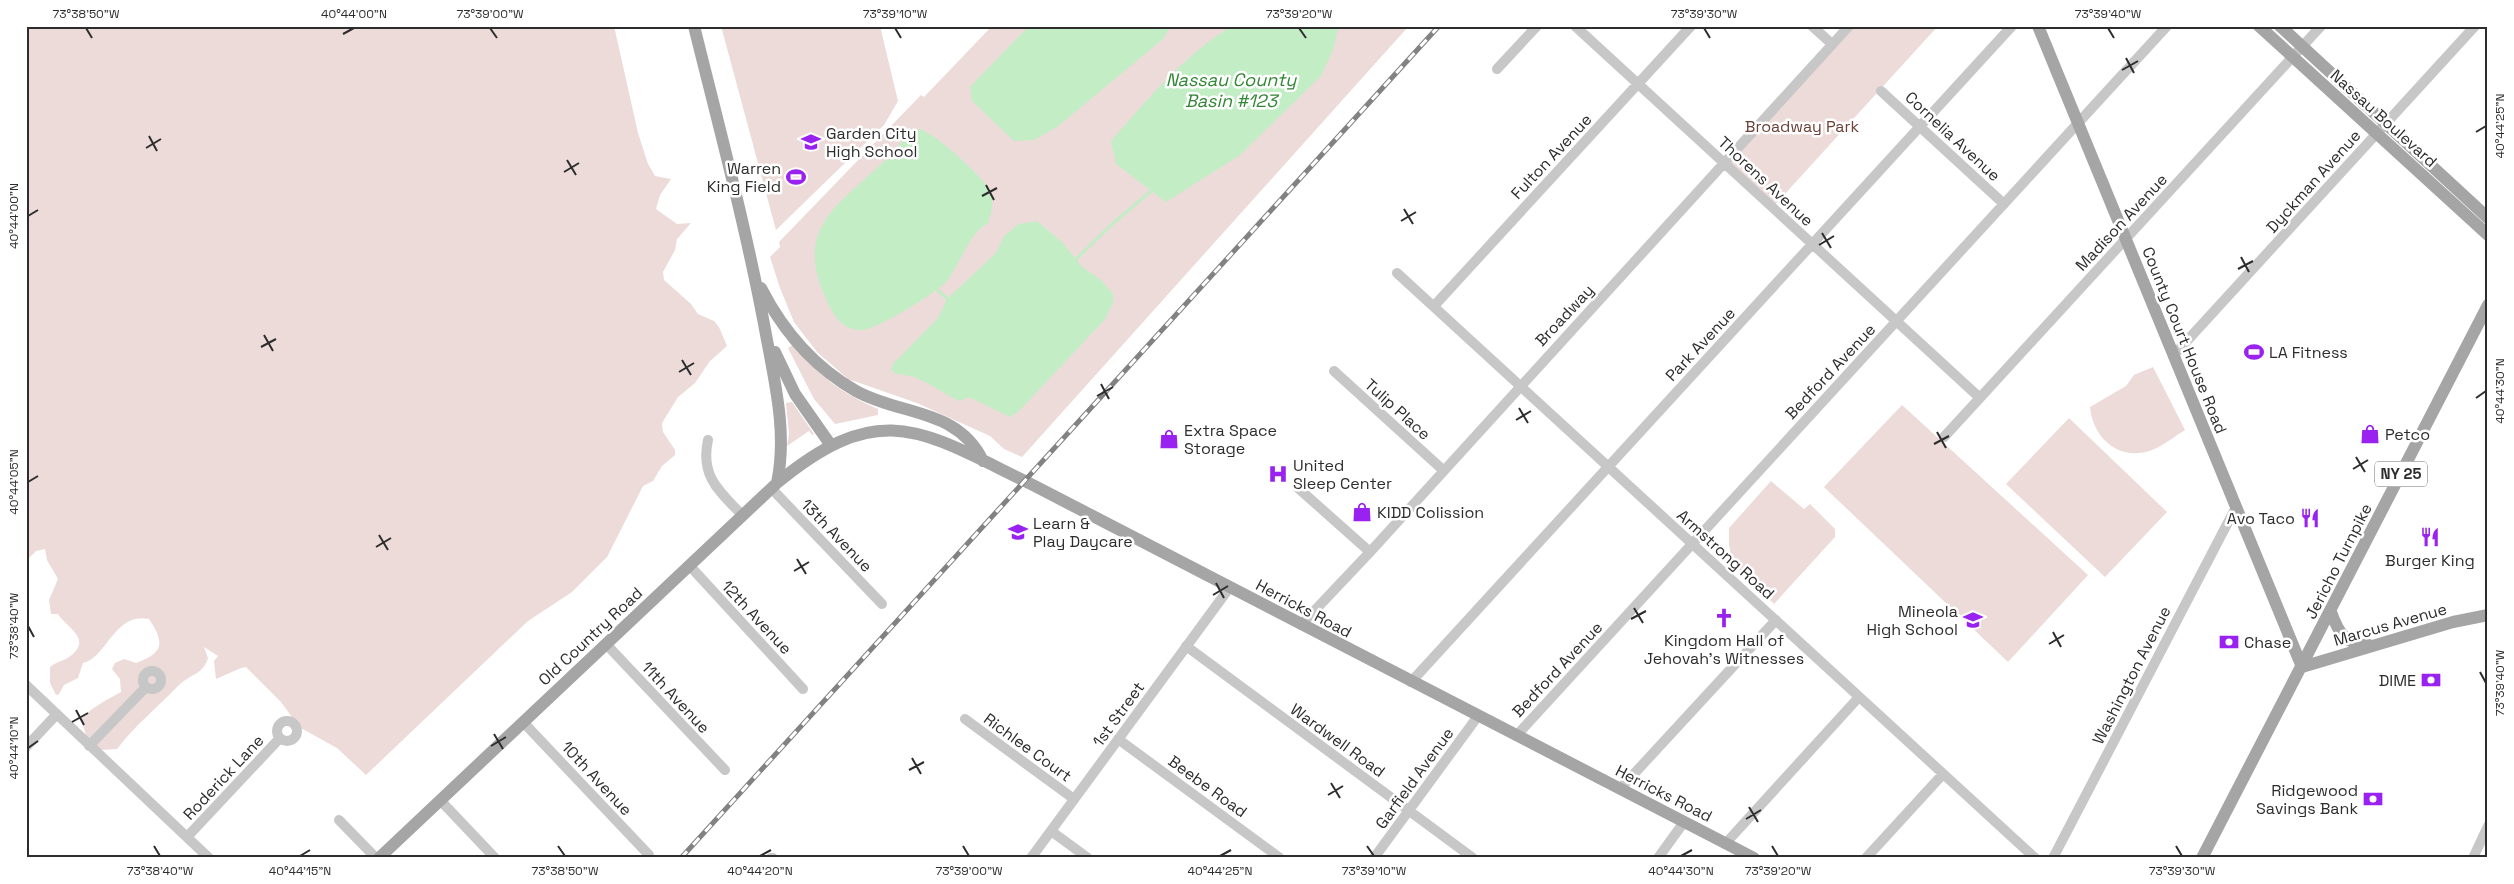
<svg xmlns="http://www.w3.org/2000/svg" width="2514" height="884" font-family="'Space Grotesk',sans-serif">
  <rect width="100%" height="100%" fill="#fff"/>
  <path fill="#ecdbd9" d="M26,26H614L638,133L648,164L655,176L671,179L660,195L656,209L677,224L691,223L677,239L675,250L663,272L664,280L691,304L698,314L714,321L719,327L727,346L710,361L695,383L678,397L662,423L663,432L675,450V455L662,466L653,481L643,486L607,557L572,592L528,621L366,775L337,748L299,727L281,702L246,667L241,668L216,679L214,661L218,656L204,647L208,658C203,675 190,674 178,686C158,707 135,725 117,749L101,750L87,738L81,720C87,710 110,698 121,692L120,679L112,669L115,663L124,659L136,663C164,653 165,643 149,619C114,612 107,658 83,663L78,678L64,685L59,694L56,695L50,683V667C57,661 68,660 74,653C90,637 65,626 58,614H51L49,600L58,579L47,560L45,549L36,551L26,561Z
    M721,26H880L898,101L884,125L776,230Z
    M992,26L1407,28L1022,457L1004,449L990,436L917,403L848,379L817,352L794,322L780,288L770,257L780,247L779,242L921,95L924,97Z
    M1849,26H1938L1772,208L1724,163Z
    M793,345C821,377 839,392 878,409V415L835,424L814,399L788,348Z
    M2153,367L2185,430C2175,436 2163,446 2152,450C2120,462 2093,439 2090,407L2126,386L2134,375Z
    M792,402L814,434L812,435L809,431L787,446L789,434L786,403Z
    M1902,405L2088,575L2008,662L1824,487Z
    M2069,418L2167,512L2105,577L2006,484Z
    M1771,481L1804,509L1810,504L1835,529V537L1774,604L1733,564L1729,545V528Z"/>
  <path fill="#c3edc5" d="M1029,26H1171L1163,39L1057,127L1034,140L1014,141L972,101L970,87Z
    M1232,26H1339L1333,50L1321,76L1240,155L1166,202L1116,164L1111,141C1149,98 1183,56 1232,26Z
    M918,129C933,131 981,175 989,189C995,200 991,213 988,224C973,227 958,267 947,281C938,292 876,330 862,330C842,330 834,317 827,301C795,233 830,211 877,168C891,155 902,139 918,129Z
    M1037,221L1063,243L1081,266L1101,280L1113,294V303L1105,319L1095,330L1019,411L1010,417L969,397L960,401C935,391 922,374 895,374L891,369L893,364L938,318L947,299L996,253L1004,236L1019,224Z"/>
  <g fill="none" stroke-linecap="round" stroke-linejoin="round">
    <path stroke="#c3edc5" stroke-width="3" d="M1074,261L1110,226L1151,191
      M936,289L949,300"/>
    <path stroke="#c7c7c7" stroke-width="10" d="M1575,26L1980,398
      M1812,26L1832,44
      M1497,69L1537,26
      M1881,91L2004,204
      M1397,273L2035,858
      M1434,306L1691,26
      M2174,355L2475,26
      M1334,371L1443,470
      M1944,437L2321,26
      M708,440C700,476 719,491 742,515
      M771,488L882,604
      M1298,488L1370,552
      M689,565L803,689
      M1301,625L1370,552L1849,26
      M606,644L725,770
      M1186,646L1473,858
      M143 680a9 9 0 1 1 18 0a9 9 0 1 1-18 0Z
      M1411,682L2012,26
      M26,685L209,858
      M965,719L1074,799
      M277 731a10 10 0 1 1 20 0a10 10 0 1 1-20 0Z
      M523,722L649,855
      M1516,736L2167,26
      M1118,739L1280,858
      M89,746L146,687
      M26,747L57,714
      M1620,789L1776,620
      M440,800L495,858
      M339,820L376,858
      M1051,831L1088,858
      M187,837L280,738
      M1726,843L1859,697
      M771,858H773
      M1031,858L1230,587
      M1374,858L1478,716
      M1658,858L1684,822
      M1866,858L1943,774
      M2053,858L2236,507
      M2473,858L2488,826"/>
    <path stroke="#a5a5a5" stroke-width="12" d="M694,26C720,131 748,235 767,340C776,388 787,435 777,483
      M2038,26L2302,667
      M2259,26L2488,235
      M2280,26L2488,218
      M761,288C783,331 814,367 856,391C901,416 958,408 983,461
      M775,352L795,394L830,444
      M2331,612C2338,632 2346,646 2369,645
      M2302,667L2453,622L2488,615
      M379,858L777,483C881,397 922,431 1029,483L1754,858
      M2202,858L2488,305"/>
    <defs>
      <path id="rail" d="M681,858L1439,26"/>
    </defs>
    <use href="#rail" stroke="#828282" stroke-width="5"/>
    <use href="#rail" stroke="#fff" stroke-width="3" stroke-dasharray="9" stroke-linecap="butt"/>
  </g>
  <path fill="none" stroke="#2d2d2d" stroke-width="2" d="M86,28L92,38M490,28L497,38M895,28L901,38M1299,28L1306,38M1704,28L1710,38M2108,28L2114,38M343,34L354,28M2126,58L2134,73M2122,70L2138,61M2476,132L2486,126M149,136L157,151M146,148L161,139M567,160L576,175M564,172L579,163M986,185L994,200M982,196L997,188M1404,209L1413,224M28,216L38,210M1401,221L1416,212M1822,233L1831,248M1819,245L1834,236M2241,257L2249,272M2238,269L2253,261M264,335L273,351M261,347L276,339M682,360L691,375M679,372L694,363M1101,384L1109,399M1097,396L1113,387M2476,398L2486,391M1519,408L1528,423M1516,420L1531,411M1937,432L1946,448M1934,444L1949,436M2356,457L2365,472M2353,469L2368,460M28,482L38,476M379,535L388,550M376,547L391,538M797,559L806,574M794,571L809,562M1216,583L1224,598M1213,595L1228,586M1634,608L1643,623M1631,619L1646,611M28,626L34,637M2053,632L2061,647M2049,644L2064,635M2480,672L2486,683M76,710L84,725M72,722L88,713M494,734L503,749M491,746L506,737M28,748L38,741M912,758L921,774M909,770L924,762M1331,783L1340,798M1328,795L1343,786M1749,807L1758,822M1746,819L1761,810M154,846L160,856M558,846L565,856M963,846L969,856M1367,846L1374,856M1772,846L1778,856M2176,846L2182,856M300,856L310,850M760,856L771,850M1220,856L1231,850M1681,856L1692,850"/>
  <defs>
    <symbol id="school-bare" viewBox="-9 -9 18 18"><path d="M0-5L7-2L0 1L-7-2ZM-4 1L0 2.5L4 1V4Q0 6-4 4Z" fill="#9922f0" stroke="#fff" stroke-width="2.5" paint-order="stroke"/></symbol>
    <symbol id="stadium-bare" viewBox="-9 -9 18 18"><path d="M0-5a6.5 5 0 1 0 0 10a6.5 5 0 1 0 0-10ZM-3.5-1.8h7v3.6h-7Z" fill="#9922f0" stroke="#fff" stroke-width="2.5" paint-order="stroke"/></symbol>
    <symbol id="shop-bare" viewBox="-9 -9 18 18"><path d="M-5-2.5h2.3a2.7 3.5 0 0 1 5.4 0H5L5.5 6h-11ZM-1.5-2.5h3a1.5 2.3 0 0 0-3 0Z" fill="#9922f0" stroke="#fff" stroke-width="2.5" paint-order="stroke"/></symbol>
    <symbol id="hospital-bare" viewBox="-9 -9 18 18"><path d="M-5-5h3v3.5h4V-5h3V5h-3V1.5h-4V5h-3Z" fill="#9922f0" stroke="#fff" stroke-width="2.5" paint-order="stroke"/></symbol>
    <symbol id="restaurant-bare" viewBox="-9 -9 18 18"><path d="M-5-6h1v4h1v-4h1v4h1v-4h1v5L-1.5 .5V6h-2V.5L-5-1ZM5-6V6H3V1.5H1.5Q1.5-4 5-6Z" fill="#9922f0" stroke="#fff" stroke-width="2.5" paint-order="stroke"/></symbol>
    <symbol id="church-bare" viewBox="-9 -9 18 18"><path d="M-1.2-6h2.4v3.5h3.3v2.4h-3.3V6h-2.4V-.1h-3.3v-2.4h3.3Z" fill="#9922f0" stroke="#fff" stroke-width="2.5" paint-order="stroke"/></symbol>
    <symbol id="bank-bare" viewBox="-9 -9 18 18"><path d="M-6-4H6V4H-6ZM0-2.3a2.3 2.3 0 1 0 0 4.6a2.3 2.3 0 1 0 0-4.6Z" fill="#9922f0" stroke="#fff" stroke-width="2.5" paint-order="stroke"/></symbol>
  </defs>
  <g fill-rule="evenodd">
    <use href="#school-bare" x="797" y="128" width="28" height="28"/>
    <use href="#stadium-bare" x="782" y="163" width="28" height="28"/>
    <use href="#stadium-bare" x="2240" y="338" width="28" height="28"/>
    <use href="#shop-bare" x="2356" y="420" width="28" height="28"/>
    <use href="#shop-bare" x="1155" y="425" width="28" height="28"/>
    <use href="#hospital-bare" x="1264" y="460" width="28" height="28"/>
    <use href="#shop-bare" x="1348" y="498" width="28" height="28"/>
    <use href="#restaurant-bare" x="2296" y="504" width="28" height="28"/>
    <use href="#school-bare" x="1004" y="518" width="28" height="28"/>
    <use href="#restaurant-bare" x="2416" y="523" width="28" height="28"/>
    <use href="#church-bare" x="1710" y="604" width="28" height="28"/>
    <use href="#school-bare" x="1959" y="606" width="28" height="28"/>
    <use href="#bank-bare" x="2215" y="628" width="28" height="28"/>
    <use href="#bank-bare" x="2417" y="666" width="28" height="28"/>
    <use href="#bank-bare" x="2359" y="785" width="28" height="28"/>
  </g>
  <g text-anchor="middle" stroke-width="5" stroke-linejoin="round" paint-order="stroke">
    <rect fill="#fff" stroke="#6c6c6c" stroke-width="1" x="2375" y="461.5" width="52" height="25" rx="4"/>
    <g font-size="15" font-weight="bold" fill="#2d2d2d">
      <text x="2401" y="479">NY 25</text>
    </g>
    <g font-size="16" fill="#2d2d2d" stroke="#fff">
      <text transform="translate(2384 118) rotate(42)" y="6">Nassau Boulevard</text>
      <text transform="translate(1953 136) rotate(43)" y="6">Cornelia Avenue</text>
      <text transform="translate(1551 156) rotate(-47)" y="6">Fulton Avenue</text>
      <text transform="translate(1766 181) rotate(43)" y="6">Thorens Avenue</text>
      <text transform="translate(2313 181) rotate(-48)" y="6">Dyckman Avenue</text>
      <text transform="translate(2121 222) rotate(-47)" y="6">Madison Avenue</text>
      <text transform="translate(1564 315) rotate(-47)" y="6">Broadway</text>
      <text transform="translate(2185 340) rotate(68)" y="6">County Court House Road</text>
      <text transform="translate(1700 344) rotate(-47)" y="6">Park Avenue</text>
      <text transform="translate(1830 371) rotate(-47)" y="6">Bedford Avenue</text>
      <text transform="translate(1398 409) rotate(42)" y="6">Tulip Place</text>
      <text transform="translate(837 535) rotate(46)" y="6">13th Avenue</text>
      <text transform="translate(1726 554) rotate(42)" y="6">Armstrong Road</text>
      <text transform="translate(2338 561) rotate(-63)" y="6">Jericho Turnpike</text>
      <text transform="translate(1304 608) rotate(28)" y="6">Herricks Road</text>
      <text transform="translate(757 617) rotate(47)" y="6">12th Avenue</text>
      <text transform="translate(2390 624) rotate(-16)" y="6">Marcus Avenue</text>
      <text transform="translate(590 636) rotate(-43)" y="6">Old Country Road</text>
      <text transform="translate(1557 669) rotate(-47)" y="6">Bedford Avenue</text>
      <text transform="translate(2131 675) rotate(-63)" y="6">Washington Avenue</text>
      <text transform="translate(676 697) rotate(47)" y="6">11th Avenue</text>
      <text transform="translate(1118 714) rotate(-54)" y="6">1st Street</text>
      <text transform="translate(1338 740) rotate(36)" y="6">Wardwell Road</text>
      <text transform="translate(1028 747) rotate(36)" y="6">Richlee Court</text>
      <text transform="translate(223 777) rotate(-47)" y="6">Roderick Lane</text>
      <text transform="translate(597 778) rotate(47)" y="6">10th Avenue</text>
      <text transform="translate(1414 778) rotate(-54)" y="6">Garfield Avenue</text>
      <text transform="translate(1208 786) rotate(36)" y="6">Beebe Road</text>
      <text transform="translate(1664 793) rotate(27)" y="6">Herricks Road</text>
    </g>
    <g font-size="16" fill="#6b4137" stroke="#fff">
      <text x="1802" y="132">Broadway Park</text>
    </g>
    <g font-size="16" fill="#2d2d2d" stroke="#fff" text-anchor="start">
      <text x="826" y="139">Garden City<tspan x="826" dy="18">High School</tspan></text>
      <text x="781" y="174" text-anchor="end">Warren<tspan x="781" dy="18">King Field</tspan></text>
      <text x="2269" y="358">LA Fitness</text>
      <text x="1184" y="436">Extra Space<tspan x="1184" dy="18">Storage</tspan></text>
      <text x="2385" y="440">Petco</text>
      <text x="1293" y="471">United<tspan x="1293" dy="18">Sleep Center</tspan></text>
      <text x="1377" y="518">KIDD Colission</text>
      <text x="2295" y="524" text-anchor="end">Avo Taco</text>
      <text x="1033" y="529">Learn &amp;<tspan x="1033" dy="18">Play Daycare</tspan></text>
      <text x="2430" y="566" text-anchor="middle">Burger King</text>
      <text x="1958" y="617" text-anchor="end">Mineola<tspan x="1958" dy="18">High School</tspan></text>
      <text x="1724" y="646" text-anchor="middle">Kingdom Hall of<tspan x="1724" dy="18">Jehovah’s Witnesses</tspan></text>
      <text x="2244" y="648">Chase</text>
      <text x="2416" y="686" text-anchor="end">DIME</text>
      <text x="2358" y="796" text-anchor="end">Ridgewood<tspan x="2358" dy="18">Savings Bank</tspan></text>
    </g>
    <g font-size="18" font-style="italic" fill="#328635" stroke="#fff">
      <text x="1231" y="86">Nassau County<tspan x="1231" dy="21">Basin #123</tspan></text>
    </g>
  </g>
  <rect width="2514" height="884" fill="none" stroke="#ffffff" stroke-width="55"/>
  <rect x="28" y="28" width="2458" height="828" fill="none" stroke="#2d2d2d" stroke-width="2"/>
  <g font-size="12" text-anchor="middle" fill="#2d2d2d">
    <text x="86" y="18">73°38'50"W</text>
    <text x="354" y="18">40°44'00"N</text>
    <text x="490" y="18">73°39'00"W</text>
    <text x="895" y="18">73°39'10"W</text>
    <text x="1299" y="18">73°39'20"W</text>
    <text x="1704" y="18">73°39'30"W</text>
    <text x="2108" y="18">73°39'40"W</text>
    <text transform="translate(2500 126) rotate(-90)" y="4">40°44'25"N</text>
    <text transform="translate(14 216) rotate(-90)" y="4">40°44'00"N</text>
    <text transform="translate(2500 391) rotate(-90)" y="4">40°44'30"N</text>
    <text transform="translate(14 482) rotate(-90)" y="4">40°44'05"N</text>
    <text transform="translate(14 626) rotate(-90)" y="4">73°38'40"W</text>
    <text transform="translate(2500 683) rotate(-90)" y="4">73°39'40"W</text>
    <text transform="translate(14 748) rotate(-90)" y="4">40°44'10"N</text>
    <text x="160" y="875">73°38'40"W</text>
    <text x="300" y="875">40°44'15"N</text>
    <text x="565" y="875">73°38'50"W</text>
    <text x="760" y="875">40°44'20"N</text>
    <text x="969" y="875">73°39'00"W</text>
    <text x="1220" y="875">40°44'25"N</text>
    <text x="1374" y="875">73°39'10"W</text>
    <text x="1681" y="875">40°44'30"N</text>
    <text x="1778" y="875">73°39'20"W</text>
    <text x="2182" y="875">73°39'30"W</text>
  </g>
</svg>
